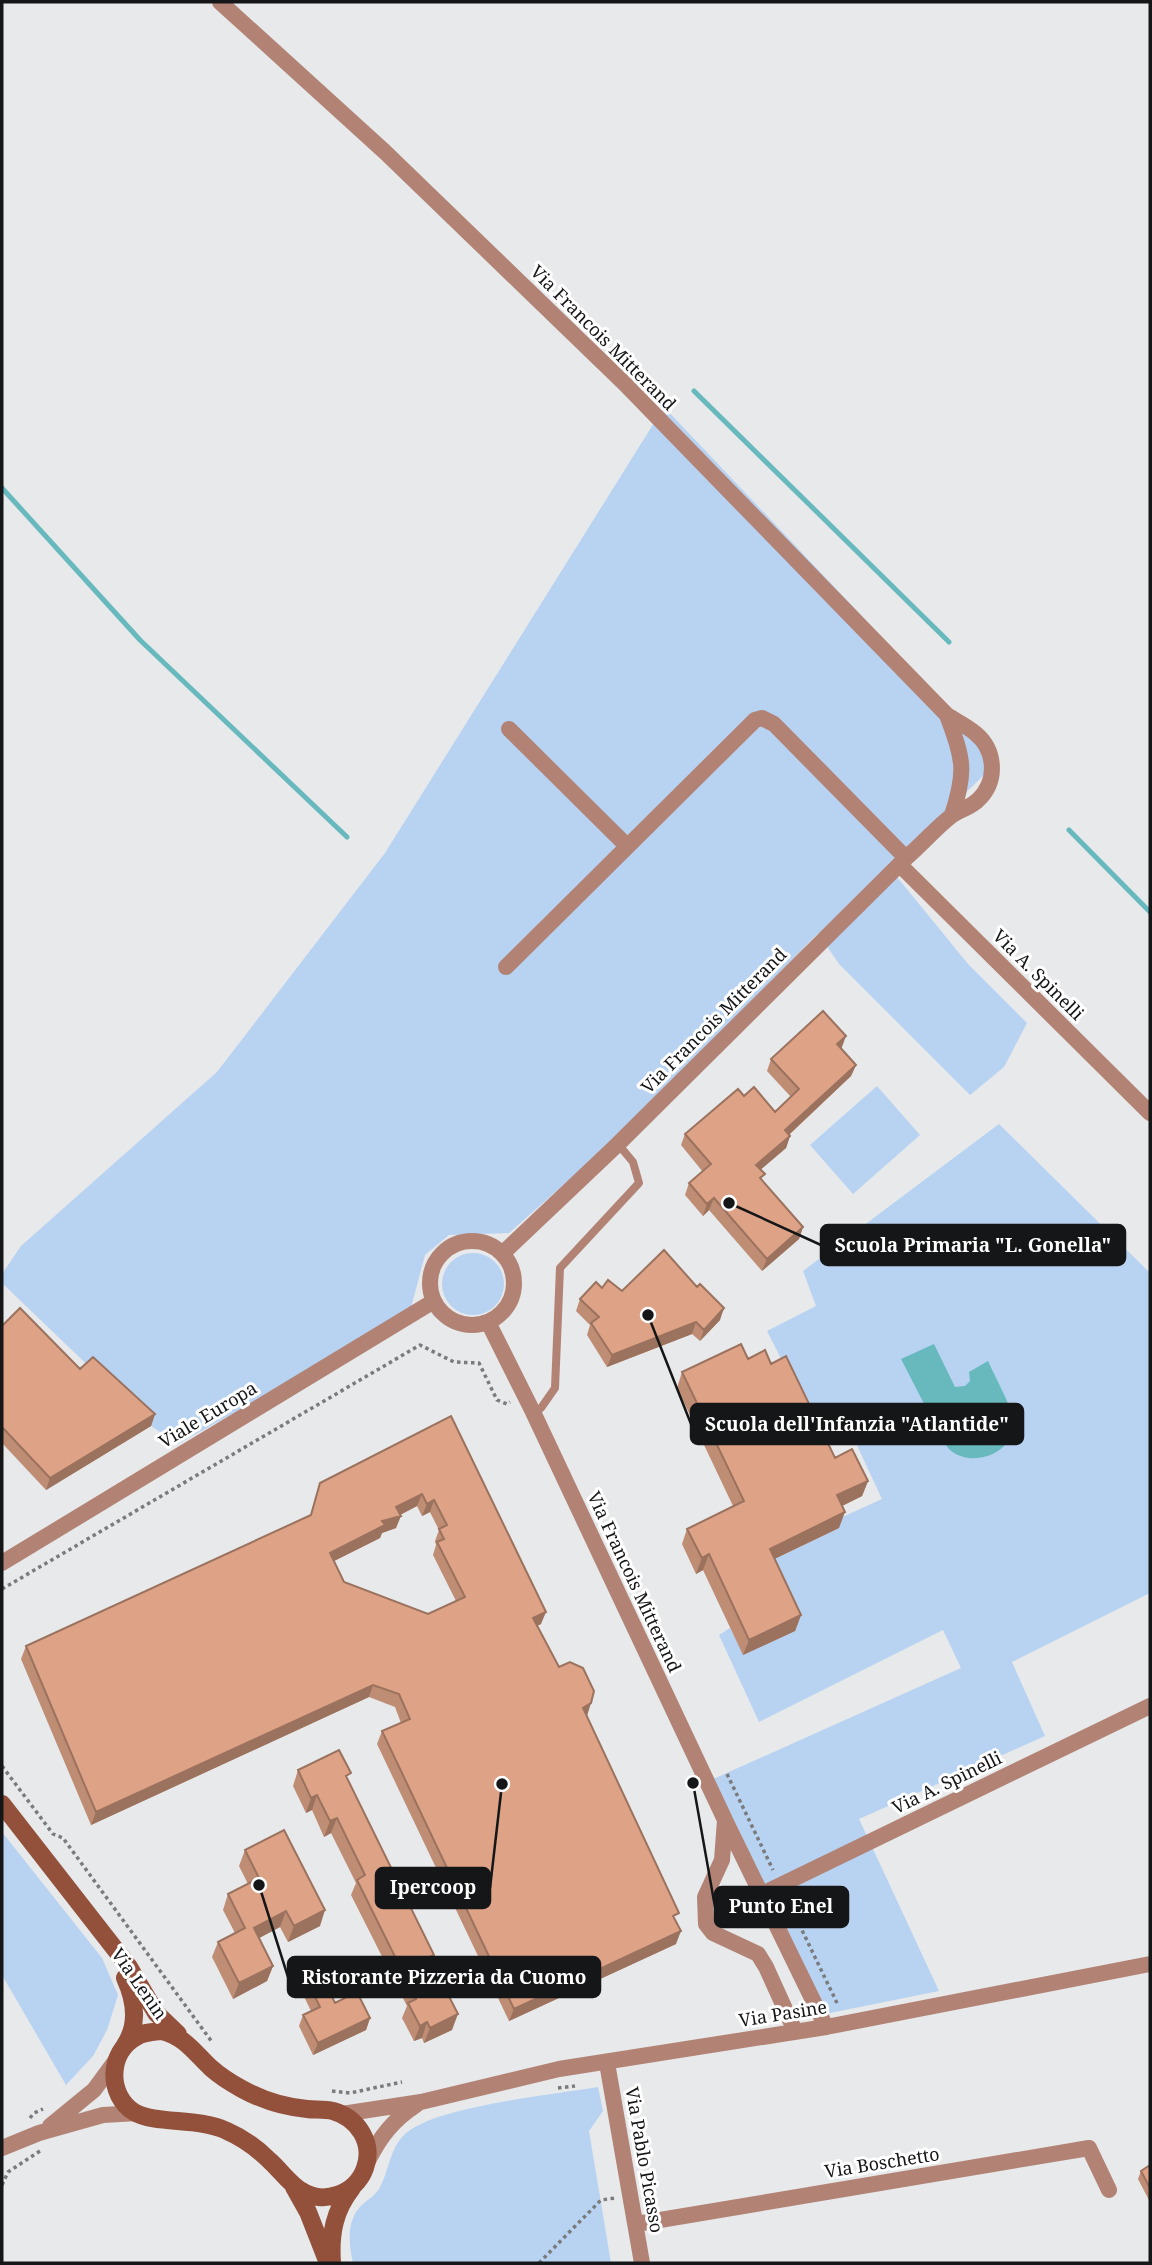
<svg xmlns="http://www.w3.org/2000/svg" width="1152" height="2265" font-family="'Noto Serif',serif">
  <rect width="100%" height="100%" fill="#e7e9eb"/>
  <path fill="#b8d2f2" d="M664,407L999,761L888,866L968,964L1027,1023L1004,1067L970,1095L839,964L818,933L623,1132L509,1233L449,1235L425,1255L409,1315L178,1444L151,1426L2,1283V1274L21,1246L217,1072L385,853Z
    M877,1086L920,1135L853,1194L810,1145Z
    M999,1124L1150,1273V1593L1012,1662L1045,1736L859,1819L939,1991L825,2014L711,1780L961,1668L943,1630L759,1722L719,1635L730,1628L744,1655L764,1564L839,1528L836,1520L882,1499L848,1426L821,1437L767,1331L816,1306L803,1271Z
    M442 1284a31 31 0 1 1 62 0a31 31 0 1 1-62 0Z
    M2,1832L102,1958L118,1995L107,2030L93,2056L66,2085L2,1975Z
    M598,2087L603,2111L589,2131L611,2263H353C349,2246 346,2222 360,2207C365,2201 374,2197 379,2189C389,2172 389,2151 403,2136C431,2106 554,2095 598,2087Z"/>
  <path fill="#67b9be" d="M934,1344L955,1387L965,1386L970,1381L969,1372L988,1361C994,1375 1013,1409 1014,1422C1015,1453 971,1470 949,1449C946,1446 943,1440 940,1436L975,1419L968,1407L935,1425L901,1359Z"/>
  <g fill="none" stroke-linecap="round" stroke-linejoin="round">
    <path stroke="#67b9be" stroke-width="5" d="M694,391L949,642
      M2,488L140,640L347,837
      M1069,830L1150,912"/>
    <path stroke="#797b7c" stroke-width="3.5" stroke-dasharray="3.5 3.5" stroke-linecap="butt" d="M2,1589L420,1345L454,1362L479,1363L497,1400L507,1404L510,1402
      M2,1766L53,1834L63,1838L212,2042
      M727,1774L773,1870
      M787,1899L837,2003
      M558,2088L575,2086
      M332,2091L350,2093L402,2082
      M30,2118L34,2113L43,2109
      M2,2185L8,2172L40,2151
      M539,2263L601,2200L615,2198"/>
    <path stroke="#b28374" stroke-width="8" d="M533,1412L541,1408L555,1388L560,1268L639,1183L633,1162L618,1144"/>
    <path stroke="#b28374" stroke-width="16" d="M220,2L385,152L624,383L947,715C956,721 967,726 975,733C996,750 998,781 978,800C970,808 959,810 950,817C935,829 921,845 906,858L618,1144L503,1253
      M947,715C963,759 967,770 952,815
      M509,729L627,846
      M900,865L1150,1113
      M506,967L755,720L762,718L774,724L906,858
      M430 1283a42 42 0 1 1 84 0a42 42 0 1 1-84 0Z
      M488,1322L533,1412L725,1820
      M2,1563L434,1301
      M760,1895L1150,1706
      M795,2031L766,1967L758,1954L713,1933L706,1924L705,1897L722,1860L725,1820L826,2027
      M607,2063L642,2263
      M342,2114L421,2102L559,2069L826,2027L1150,1964
      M50,2126L94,2090L116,2060
      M2,2148L39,2133L103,2115L138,2113
      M368,2161C380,2137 393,2120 416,2105
      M636,2224L1089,2148L1109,2190"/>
    <path stroke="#93513b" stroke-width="18" d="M2,1804L129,1967L156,2013L178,2034
      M162,2031C185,2037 194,2052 211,2068C220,2076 231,2083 242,2089C262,2100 284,2107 307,2109C315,2110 324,2109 333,2111C358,2118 374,2143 365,2168C356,2194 323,2206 300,2190C289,2183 280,2170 270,2161C257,2148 243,2138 227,2131C198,2117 156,2125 134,2112C107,2095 108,2052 136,2037C144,2032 152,2032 162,2031Z
      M125,2045C139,2024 135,2000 125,1978
      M294,2187L308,2212L328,2263
      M332,2263C330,2234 334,2211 352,2188"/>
  </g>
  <path fill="#bf8c74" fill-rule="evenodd" d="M842,1047L841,1049L856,1065L851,1076L789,1135L790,1136L786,1148L760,1170L762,1181L803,1227L799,1239L762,1271L709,1210L703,1216L685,1195L689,1183L703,1172L681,1145L685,1134L744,1096L775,1112L791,1097L767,1071L771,1059Z
    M602,1288L622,1291L720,1320L700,1341L692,1334L607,1367L587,1335L590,1325L576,1311L580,1299Z
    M2,1326L80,1369L155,1414L151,1426L46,1490L2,1443Z
    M748,1359L771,1364L835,1458L868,1481L862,1496L842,1506L839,1528L774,1559L801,1615L795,1631L743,1655L703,1570L696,1574L682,1544L687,1529L733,1506L677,1388L682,1372Z
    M451,1416L541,1624L537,1626L587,1716L676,1922V1944L509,2021L377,1744L382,1731L401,1723L395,1707L369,1697L91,1825L21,1659L26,1646L310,1516L320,1483ZM417,1506L422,1516L430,1512L439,1530L435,1541L436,1545L433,1555L456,1601L428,1614L344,1582L334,1561L380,1538L382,1533L396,1528L400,1515Z
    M298,1770L348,1780L431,1961L452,2030L424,2043L422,2038L414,2041L402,2018L407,2006L351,1895L356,1883L331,1833L324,1837L312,1810L306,1813L293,1786Z
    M245,1850L320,1926L288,1942L280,1927L259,1938L273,1966L267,1981L233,1999L212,1957L218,1942L235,1933L223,1910L228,1894L248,1884L239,1866Z
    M304,1974L335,2003L370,2018L366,2030L313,2055L299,2026L303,2015L311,2011L299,1986Z
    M1150,2165V2202L1138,2179L1141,2171Z"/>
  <path fill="#9b725e" d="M846,1036L842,1047L833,1056L837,1044Z
    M856,1065L851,1076L781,1142L785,1130Z
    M790,1136L786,1148L752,1177L756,1165Z
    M714,1198L709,1210L703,1216L707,1204Z
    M803,1227L799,1239L762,1271L767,1259Z
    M724,1308L720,1320L700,1341L704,1330Z
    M696,1322L692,1334L607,1367L612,1355Z
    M155,1414L151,1426L46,1490L50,1478Z
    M868,1481L862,1496L832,1511L837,1495Z
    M422,1494L417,1506L396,1517L401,1516L396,1528L382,1533L380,1538L326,1565L330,1553L382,1521L396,1507Z
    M434,1500L430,1512L422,1516L427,1504Z
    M845,1512L839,1528L764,1564L770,1549Z
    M709,1554L703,1570L696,1574L702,1558Z
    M546,1612L541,1624L528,1630L533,1618Z
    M801,1615L795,1631L743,1655L749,1640Z
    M373,1685L369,1697L91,1825L96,1812Z
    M591,1703L587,1716L583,1708Z
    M317,1795L312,1810L306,1813L311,1798Z
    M337,1818L331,1833L324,1837L330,1821Z
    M325,1910L320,1926L288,1942L294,1926Z
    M286,1911L280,1927L248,1944L254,1928Z
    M681,1931L676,1944L509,2021L514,2009Z
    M273,1966L267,1981L233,1999L239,1983Z
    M458,2014L452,2030L424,2043L430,2028Z
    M370,2018L366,2030L313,2055L318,2043Z
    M427,2022L422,2038L414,2041L420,2026Z"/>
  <path fill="#dea387" stroke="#9b725e" stroke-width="2" fill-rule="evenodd" d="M823,1011L846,1036L837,1044L856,1065L785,1130L790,1136L756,1165L765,1174L760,1178L803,1227L767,1259L714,1198L707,1204L689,1183L711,1164L685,1134L738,1089L744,1096L754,1087L775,1112L799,1089L771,1059Z
    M664,1250L697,1287L700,1284L724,1308L704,1330L696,1322L612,1355L591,1323L599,1317L580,1299L596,1282L602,1288L608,1280L622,1291Z
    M20,1308L80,1369L93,1357L155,1414L50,1478L2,1427V1326Z
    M741,1344L748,1359L765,1350L771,1364L786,1356L835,1458L852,1449L868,1481L837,1495L845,1512L770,1549L801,1615L749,1640L709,1554L702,1558L687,1529L744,1501L682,1372Z
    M451,1416L546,1612L533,1618L559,1667L570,1662L583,1668L594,1691L591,1703L583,1708L679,1913L673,1916L681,1931L514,2009L382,1731L410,1719L399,1694L373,1685L96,1812L26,1646L311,1515L320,1483ZM422,1494L427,1504L434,1500L447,1525L439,1529L444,1539L437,1542L465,1597L428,1614L344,1582L330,1553L385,1525L382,1521L401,1516L396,1507Z
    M339,1750L351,1773L346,1776L434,1955L429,1957L458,2014L430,2028L427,2022L420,2026L408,2003L416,1999L357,1880L365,1875L337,1818L330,1821L317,1795L311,1798L298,1770Z
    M284,1830L325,1910L294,1926L286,1911L254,1928L273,1966L239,1983L218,1942L245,1928L228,1894L259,1878L245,1850Z
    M318,1968L335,2003L357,1992L370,2018L318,2043L303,2015L320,2007L304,1974Z
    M1150,2165V2188L1141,2171Z"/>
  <g text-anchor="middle" stroke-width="6" stroke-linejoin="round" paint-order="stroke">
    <g font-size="18" fill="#151617" stroke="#fff">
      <text transform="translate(603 338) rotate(45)" y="6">Via Francois Mitterand</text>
      <text transform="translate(1038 975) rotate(45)" y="6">Via A. Spinelli</text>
      <text transform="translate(714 1021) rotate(-45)" y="6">Via Francois Mitterand</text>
      <text transform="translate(208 1415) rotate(-31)" y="6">Viale Europa</text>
      <text transform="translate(634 1582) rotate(65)" y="6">Via Francois Mitterand</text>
      <text transform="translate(947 1783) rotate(-26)" y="6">Via A. Spinelli</text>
      <text transform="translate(139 1984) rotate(55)" y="6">Via Lenin</text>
      <text transform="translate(783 2014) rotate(-9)" y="6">Via Pasine</text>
      <text transform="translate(644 2160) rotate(80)" y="6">Via Pablo Picasso</text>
      <text transform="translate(882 2163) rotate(-9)" y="6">Via Boschetto</text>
    </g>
  </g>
  <path fill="none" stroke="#151617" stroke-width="2.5" d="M729 1203L821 1245M648 1315L691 1424M502 1784L490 1888M693 1783L715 1907M259 1885L288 1977"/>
  <g fill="#151617" stroke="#fff" stroke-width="2.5">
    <circle cx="729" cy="1203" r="7"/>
    <circle cx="648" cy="1315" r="7"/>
    <circle cx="502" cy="1784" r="7"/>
    <circle cx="693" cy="1783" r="7"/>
    <circle cx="259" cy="1885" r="7"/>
  </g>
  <g fill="#151617" stroke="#151617" stroke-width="2.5">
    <rect x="821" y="1225" width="304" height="40" rx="7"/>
    <rect x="691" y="1404" width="332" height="40" rx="7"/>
    <rect x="376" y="1868" width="114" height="40" rx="7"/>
    <rect x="715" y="1887" width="133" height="40" rx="7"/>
    <rect x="288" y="1957" width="312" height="40" rx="7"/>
  </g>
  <g font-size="19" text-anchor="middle" font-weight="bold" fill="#fff">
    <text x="973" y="1252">Scuola Primaria "L. Gonella"</text>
    <text x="857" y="1431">Scuola dell'Infanzia "Atlantide"</text>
    <text x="433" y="1894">Ipercoop</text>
    <text x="781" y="1913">Punto Enel</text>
    <text x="444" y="1984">Ristorante Pizzeria da Cuomo</text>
  </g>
  <rect width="1152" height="2265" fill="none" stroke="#151617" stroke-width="7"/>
</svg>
